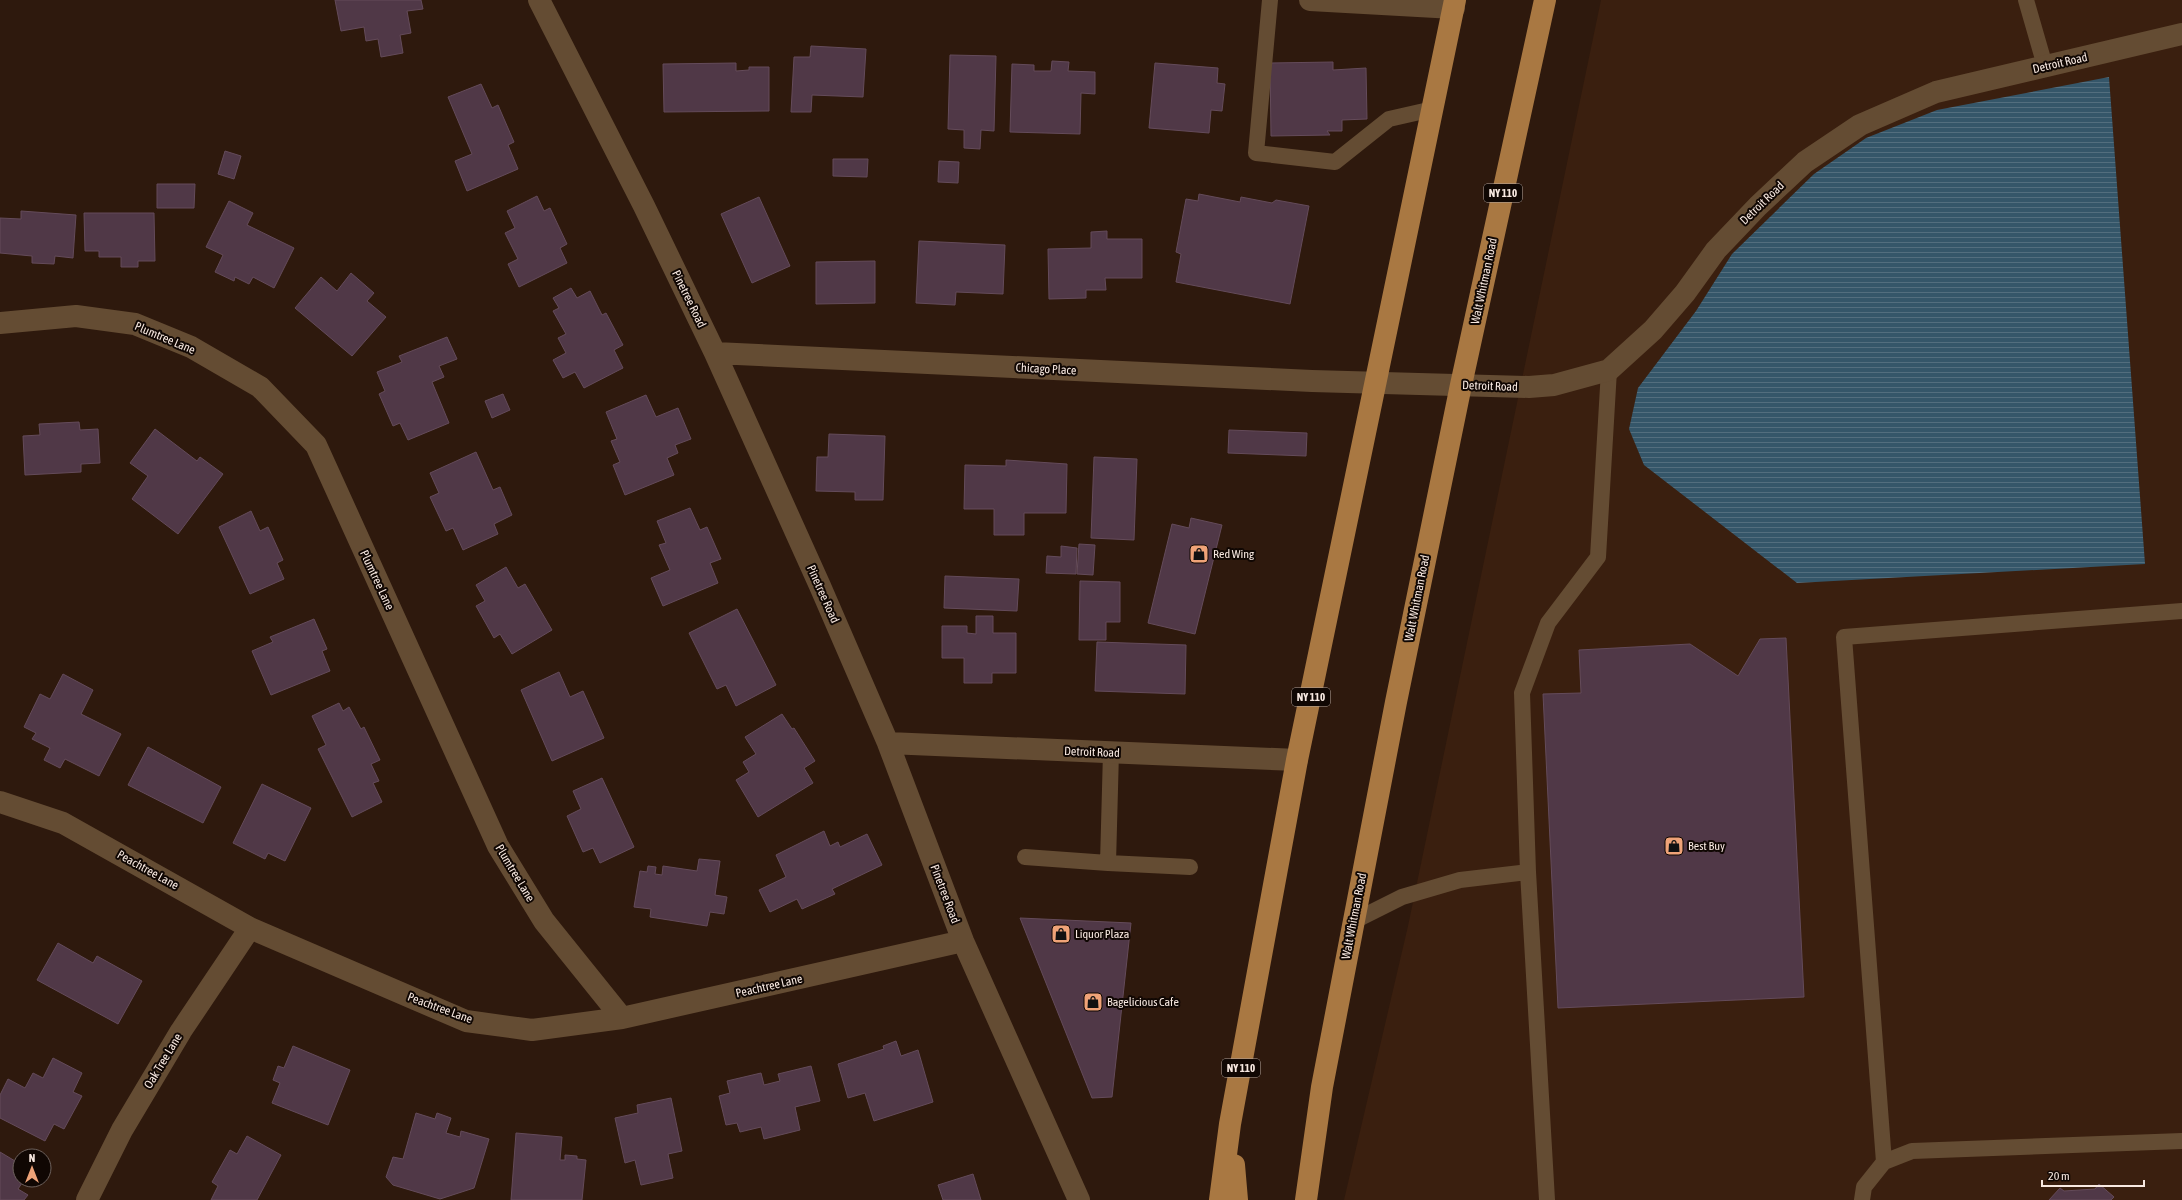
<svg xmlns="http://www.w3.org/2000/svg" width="2182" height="1200" font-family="'Asap Condensed',sans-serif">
  <defs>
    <pattern id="water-rules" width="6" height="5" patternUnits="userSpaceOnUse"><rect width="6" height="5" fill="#355669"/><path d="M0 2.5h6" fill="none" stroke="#536e7e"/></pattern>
  </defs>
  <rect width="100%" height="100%" fill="#2e190d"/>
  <path fill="#3a1f0f" d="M1601,0H2182V1200H1344L1408,926Z"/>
  <path fill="url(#water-rules)" d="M2109,77L2145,564L1797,583L1644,465L1629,429L1638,388L1696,311L1732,254L1814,174L1866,138L1937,110Z"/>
  <path fill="#503847" stroke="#644b5a" d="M335,0H421L423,9L407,11L411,33L400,35L403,53L381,57L378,39L366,41L364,27L341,31Z
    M811,46L866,49L863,97L812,95L811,112H791L794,57H810Z
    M950,55L996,56L994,131L981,130L980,149L964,148V130L948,129Z
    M1052,61L1069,62L1068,71L1095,72V94L1081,93L1080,134L1010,132L1012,64L1034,65V71H1051Z
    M1333,62V70L1366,68L1367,119L1342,120V131H1327L1330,135L1271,136L1270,63Z
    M736,63V71L749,70V67H769V111L664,112L663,64Z
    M1155,63L1218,68L1217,83L1225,84L1222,111L1211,110L1209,133L1149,128Z
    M481,84L492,108L498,105L514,142L508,145L518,169L467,191L455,161L472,154L448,97Z
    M225,151L241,156L234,179L218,174Z
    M833,159H868L867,177L833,176Z
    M939,161L959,162L958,183L938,182Z
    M157,184H195L194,208H157Z
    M1199,194L1240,202L1241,197L1272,203L1276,200L1309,206L1290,304L1176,282L1181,254L1176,252L1186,199L1198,201Z
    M537,196L544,211L550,208L567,244L560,248L567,263L519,287L508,264L518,259L505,233L515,228L507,211Z
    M759,197L790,266L752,283L721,214Z
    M229,201L253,213L247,225L294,248L274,288L253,277L249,284L235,277L234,281L215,272L223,255L206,247Z
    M21,211L76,215L73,258L55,256L54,264L32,263V256L0,253V218L21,219Z
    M84,213H154L155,261H138V267H121V257H99V251H85Z
    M1107,231V239H1142V278H1105L1106,290H1086V298L1049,299L1048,249L1091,248V232Z
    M919,241L1005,245L1003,294L956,292L955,305L916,303Z
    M875,261V303L816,304V262Z
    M351,273L374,293L367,301L386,317L352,356L295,308L321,277L337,291Z
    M571,288L577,298L590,291L602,315L606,313L623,345L614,350L623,368L584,388L575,372L563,378L553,360L566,353L558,338L566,334L553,311L559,308L553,298Z
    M447,337L457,359L439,366L444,377L432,382L449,423L408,440L400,423L393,426L379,394L385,391L377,372L402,362L399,356Z
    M503,394L510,410L492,418L485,401Z
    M646,395L656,417L678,408L691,439L675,445L678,453L667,458L674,475L625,495L613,465L620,462L611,441L617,439L606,412Z
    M79,422L80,430L98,429L100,463L81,464V472L25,475L23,436L40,435L39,424Z
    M155,429L197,461L200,457L223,474L178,534L132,499L148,476L130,463Z
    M1229,430L1307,433L1306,456L1228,453Z
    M829,434L885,436L883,500H855V492L816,491L817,457H828Z
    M476,452L493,490L500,487L512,515L494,524L498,534L463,550L453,528L446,531L430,497L439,493L430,473Z
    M1094,457L1137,459L1134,540L1091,538Z
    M1006,460L1067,464L1066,513H1024V535H994V509H964L965,465L1006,466Z
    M690,508L700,530L707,527L721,559L710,563L718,583L663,606L651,578L670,570L659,545L666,543L657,521Z
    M251,511L260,531L268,527L283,560L277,563L284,579L250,594L219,527Z
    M1191,518L1222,525L1195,634L1148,623L1172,524L1189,528Z
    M1079,544L1095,545L1093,575L1077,574Z
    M1061,546L1077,548L1076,574L1046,573L1047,556L1061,557Z
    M506,567L518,588L525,584L552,630L512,654L500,634L494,638L476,606L485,601L476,585Z
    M945,576L1019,579L1017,611L944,608Z
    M1080,581L1120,582V622H1106V640H1079Z
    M737,609L776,685L736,706L726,685L717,689L689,633Z
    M976,616H993V633H1016V673H992V683H964V658H942V626H967V633L976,634Z
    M314,619L327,649L322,651L330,671L271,695L252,651L273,642L270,637Z
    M1786,638L1804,997L1558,1008L1543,694L1581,693L1579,650L1690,644L1738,676L1760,639Z
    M1097,642L1186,645L1185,694L1095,691Z
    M559,672L570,697L583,691L604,738L552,761L521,690Z
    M63,674L93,690L81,714L121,734L99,776L65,759L60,768L44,760L50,748L32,739L36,733L24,727L40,694L50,699Z
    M339,703L343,711L349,707L361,729L364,727L380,760L371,764L379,781L373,783L382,802L352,817L318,749L326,745L312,716Z
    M782,714L792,729L794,728L815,761L804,768L813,783L758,817L736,780L749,772L743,762L756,754L745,737Z
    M148,747L221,787L203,823L128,785Z
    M602,778L634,847L600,863L593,848L583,852L567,816L581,809L573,791Z
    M262,784L311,808L285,861L268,853L265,859L233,843Z
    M824,831L830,846L838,842L840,847L867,834L882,865L832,889L835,894L802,909L797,899L770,912L759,890L786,877L776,855Z
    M699,859L720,861L715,895L727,897L724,914L710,912L707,926L650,917L651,909L634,907L640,871L647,872L648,866L656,867L655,874L662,875L663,866L697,871Z
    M1020,918L1131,923L1112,1097L1092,1098Z
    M58,943L93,963L97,956L142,981L118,1024L37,980Z
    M896,1041L901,1056L918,1050L933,1102L874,1121L865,1093L848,1098L838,1064L884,1049L883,1046Z
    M293,1046L350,1070L328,1125L272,1103L280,1083L273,1080L278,1066L284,1068Z
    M53,1058L82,1073L73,1092L82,1096L64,1129L54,1124L45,1141L0,1118V1095L8,1079L25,1088L33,1073L43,1078Z
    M811,1066L820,1101L795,1107L800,1130L764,1139L761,1127L740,1132L737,1123L726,1125L719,1096L730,1093L727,1081L761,1073L764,1085L780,1081L778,1074Z
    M671,1098L682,1151L668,1154L673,1178L641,1185L635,1160L625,1163L615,1118L638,1113L637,1105Z
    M416,1113L435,1119L437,1113L451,1118L446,1133L460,1137L461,1131L489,1139L474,1188L440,1199L393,1185L386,1177L393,1157L403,1159Z
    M516,1133L562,1137L560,1160H565V1155L577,1156V1159L586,1160L582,1200H511Z
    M247,1136L281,1155L257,1200H211L218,1186L212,1182L230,1150L237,1154Z
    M0,1152L20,1164V1180H24L18,1189L28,1195L24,1200H0Z
    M973,1174L981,1200H943L938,1185Z
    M2099,1184L2114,1197L2111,1200H2049L2060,1188L2064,1191L2095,1189Z"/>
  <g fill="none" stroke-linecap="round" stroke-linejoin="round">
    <path stroke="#644c33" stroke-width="16" d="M1270,0L1256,153L1335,162L1389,119L1433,109
      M2026,0L2045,66
      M1025,857L1108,863L1111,752
      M1108,863L1190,867
      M1528,872L1522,693L1548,623L1598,557L1609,370
      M1354,921L1402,897L1460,880L1528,872L1547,1200
      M1884,1162L1844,637L2182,611
      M1862,1200L1864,1187L1884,1162L1912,1151L2182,1141"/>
    <path stroke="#644c33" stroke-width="22" d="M539,0L644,206L715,353L820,586L888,743L963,941L1079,1200
      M1310,0L1454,8
      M0,323L76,316L135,324L191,347L260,387L316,445L498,846L544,921L622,1018
      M715,353L1312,381L1529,387L1554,385L1609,370L1653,330L1685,293L1716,250L1758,206L1805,162L1860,125L1936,92L2182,34
      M888,743L1297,760
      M0,802L63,823L250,928L466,1021L532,1030L622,1018L963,941
      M87,1200L122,1130L181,1031L250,928"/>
    <path stroke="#a97842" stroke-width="22" d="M1234,1165L1237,1200
      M1220,1200L1230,1124L1297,760L1455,0
      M1306,1200L1322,1087L1396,702L1461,385L1545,0"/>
  </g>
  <defs>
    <symbol id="shop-square" viewBox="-11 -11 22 22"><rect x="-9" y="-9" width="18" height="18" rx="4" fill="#efa378" stroke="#100703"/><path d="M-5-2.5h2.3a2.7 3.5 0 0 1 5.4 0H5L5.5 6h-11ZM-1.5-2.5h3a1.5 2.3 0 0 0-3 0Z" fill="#111"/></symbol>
  </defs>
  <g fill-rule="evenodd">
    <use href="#shop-square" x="1188" y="543" width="22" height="22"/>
    <use href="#shop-square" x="1663" y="835" width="22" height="22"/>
    <use href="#shop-square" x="1050" y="923" width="22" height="22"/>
    <use href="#shop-square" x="1082" y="991" width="22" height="22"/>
  </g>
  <g text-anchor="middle" stroke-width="4" stroke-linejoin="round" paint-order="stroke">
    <g fill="#100703" stroke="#b2a59e" stroke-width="1">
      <rect x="1484" y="184" width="38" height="18" rx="3"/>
      <rect x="1292" y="688" width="38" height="18" rx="3"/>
      <rect x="1222" y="1059" width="38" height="18" rx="3"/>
    </g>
    <g font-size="11" font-weight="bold" fill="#f8e9e1">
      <text x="1503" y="197">NY 110</text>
      <text x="1311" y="701">NY 110</text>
      <text x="1241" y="1072">NY 110</text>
    </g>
    <g font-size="12" fill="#f8e9e1" stroke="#100703">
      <text transform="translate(2060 63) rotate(-13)" y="4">Detroit Road</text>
      <text transform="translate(1762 203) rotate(-44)" y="4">Detroit Road</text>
      <text transform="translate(1484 281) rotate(-78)" y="4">Walt Whitman Road</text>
      <text transform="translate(689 299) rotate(64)" y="4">Pinetree Road</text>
      <text transform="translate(165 338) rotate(23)" y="4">Plumtree Lane</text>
      <text transform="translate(1046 369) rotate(3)" y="4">Chicago Place</text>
      <text transform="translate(1490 386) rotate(2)" y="4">Detroit Road</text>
      <text transform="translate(377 580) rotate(65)" y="4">Plumtree Lane</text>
      <text transform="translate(823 594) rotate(66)" y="4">Pinetree Road</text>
      <text transform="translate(1417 598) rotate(-79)" y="4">Walt Whitman Road</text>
      <text transform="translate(1092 752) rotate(2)" y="4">Detroit Road</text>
      <text transform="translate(148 870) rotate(29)" y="4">Peachtree Lane</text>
      <text transform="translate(515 873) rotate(59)" y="4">Plumtree Lane</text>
      <text transform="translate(945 894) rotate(69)" y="4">Pinetree Road</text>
      <text transform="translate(1354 916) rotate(-79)" y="4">Walt Whitman Road</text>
      <text transform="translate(769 986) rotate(-13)" y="4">Peachtree Lane</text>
      <text transform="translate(440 1008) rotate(20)" y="4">Peachtree Lane</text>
      <text transform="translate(163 1061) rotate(-59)" y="4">Oak Tree Lane</text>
    </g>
    <g font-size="12" fill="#f8e9e1" stroke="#100703" text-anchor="start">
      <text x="1213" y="558">Red Wing</text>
      <text x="1688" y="850">Best Buy</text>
      <text x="1075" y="938">Liquor Plaza</text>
      <text x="1107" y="1006">Bagelicious Cafe</text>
    </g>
  </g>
  <g transform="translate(32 1168)"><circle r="19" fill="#100703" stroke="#6d615c"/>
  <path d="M0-3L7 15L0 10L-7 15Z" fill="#efa378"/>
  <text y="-6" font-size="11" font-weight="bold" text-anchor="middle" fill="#f8e9e1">N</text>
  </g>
  <path d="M2042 1180v6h102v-6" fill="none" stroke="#f8e9e1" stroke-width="2"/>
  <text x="2048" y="1180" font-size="12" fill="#f8e9e1" stroke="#100703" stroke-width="3" paint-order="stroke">20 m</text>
</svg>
